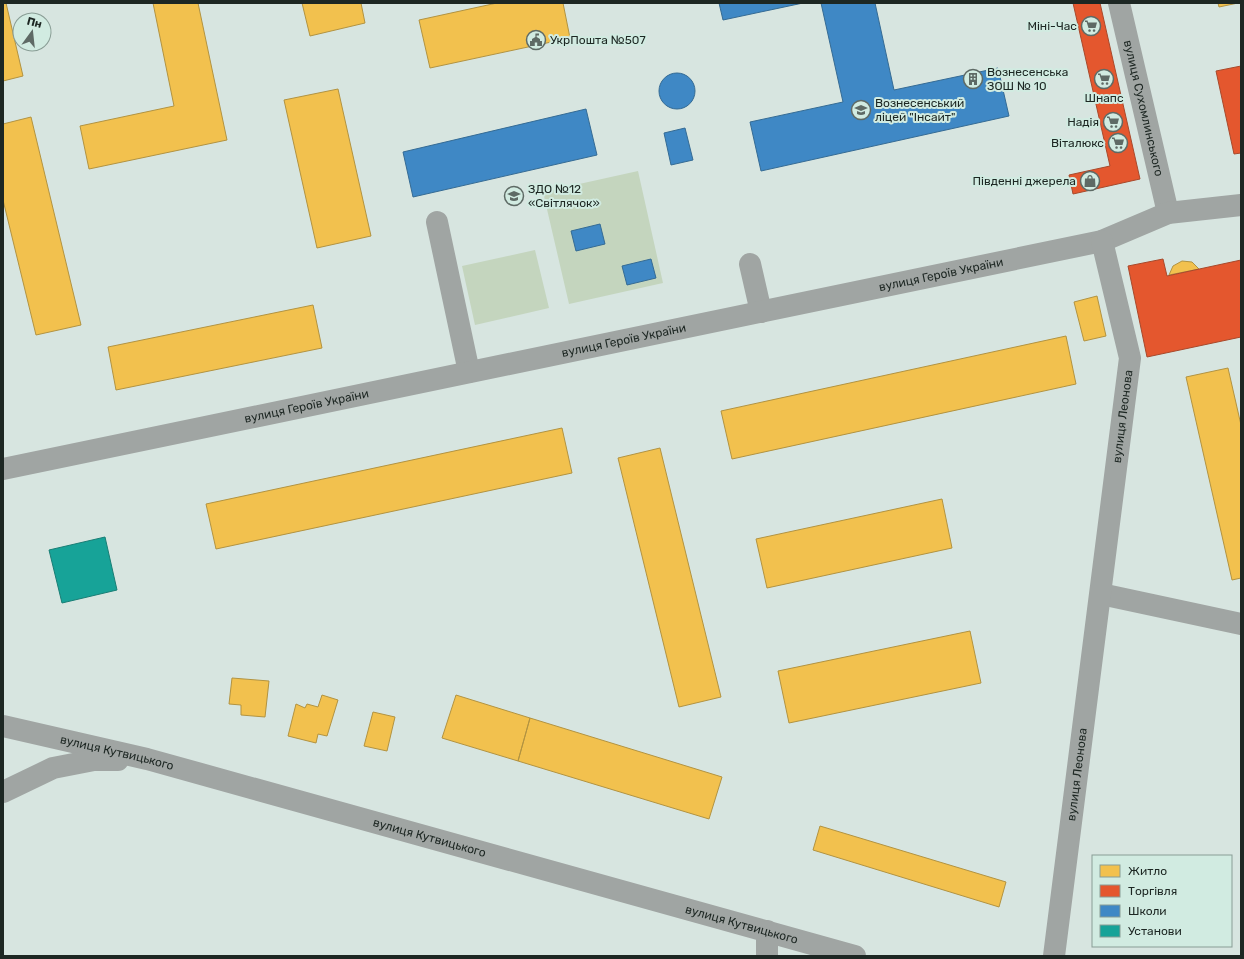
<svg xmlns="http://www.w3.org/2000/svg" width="1244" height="959" font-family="Rubik,sans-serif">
  <rect width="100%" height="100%" fill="#d7e5e0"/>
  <path fill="#c4d5be" d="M638,171L663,283L569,304L543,192Z
    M535,250L549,308L475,325L462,266Z"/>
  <path fill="#f2c14e" stroke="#b29341" d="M3,3H6L23,76L3,81Z
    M153,3H198L227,140L89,169L80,126L174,106Z
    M302,3H361L365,23L310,36Z
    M497,3H563L570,38L430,68L419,20Z
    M1218,3H1238L1219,7Z
    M338,89L371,236L317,248L284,100Z
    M31,117L81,325L36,335L3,200V124Z
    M1182,261L1192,262L1199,269L1169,275L1173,266Z
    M1097,296L1106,336L1084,341L1074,302Z
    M313,305L322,348L116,390L108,347Z
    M1066,336L1076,384L732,459L721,411Z
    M1228,368L1241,425V578L1232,580L1186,377Z
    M562,428L572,473L216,549L206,504Z
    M660,448L721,697L679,707L618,458Z
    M942,499L952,548L767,588L756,539Z
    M970,631L981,683L789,723L778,671Z
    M232,678L269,681L265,717L241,715V705L229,704Z
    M322,695L338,700L327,736L318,734L316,743L288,736L296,704L305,708L307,704L318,707Z
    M456,695L530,718L518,761L442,738Z
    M373,712L395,717L387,751L364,746Z
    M530,718L722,777L709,819L518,761Z
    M820,826L1006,882L999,907L813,850Z"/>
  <path fill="#e4572e" stroke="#a8492b" d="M1073,3H1100L1140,179L1073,194L1069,175L1110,166Z
    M1241,66V153L1234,154L1216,71Z
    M1163,259L1167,276L1241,260V337L1147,357L1128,266Z"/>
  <path fill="#3f88c5" stroke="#356b94" d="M719,3H803L723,20Z
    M821,3H875L894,90L998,68L1009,116L761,171L750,122L843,102Z
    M659 91a18 18 0 1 1 36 0a18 18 0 1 1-36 0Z
    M586,109L597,155L413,197L403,152Z
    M685,128L693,160L671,165L664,133Z
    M600,224L605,244L576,251L571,231Z
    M651,259L656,278L627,285L622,266Z"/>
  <path fill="#17a398" stroke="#197e75" d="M105,537L117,590L62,603L49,550Z"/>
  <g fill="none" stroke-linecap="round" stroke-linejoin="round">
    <g stroke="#a0a5a3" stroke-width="22">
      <path id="s1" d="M1119,3L1168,213"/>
      <path d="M437,222L469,372"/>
      <path d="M750,264L761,312"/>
      <path id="s2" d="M3,469L1102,241L1168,213L1241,205"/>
      <path d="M1101,594L1241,624"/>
      <path id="s3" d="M3,726L147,759L855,956"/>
      <path d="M3,792L53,768L94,760H118"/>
      <path d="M767,931V956"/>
      <path id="s4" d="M1054,956L1130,358L1102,241"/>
    </g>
  </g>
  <defs>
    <symbol id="supermarket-ring" viewBox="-11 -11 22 22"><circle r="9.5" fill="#d1ebe1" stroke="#5e6a65" stroke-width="1.5"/><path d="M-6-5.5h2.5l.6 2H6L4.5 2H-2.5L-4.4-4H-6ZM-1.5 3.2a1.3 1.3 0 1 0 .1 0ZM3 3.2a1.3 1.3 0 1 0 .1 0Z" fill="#5e6a65"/></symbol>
    <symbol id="civic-ring" viewBox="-11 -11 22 22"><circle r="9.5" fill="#d1ebe1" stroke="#5e6a65" stroke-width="1.5"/><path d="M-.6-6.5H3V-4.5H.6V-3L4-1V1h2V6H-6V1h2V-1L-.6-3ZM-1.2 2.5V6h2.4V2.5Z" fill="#5e6a65"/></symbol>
    <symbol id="building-ring" viewBox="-11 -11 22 22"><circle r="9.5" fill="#d1ebe1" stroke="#5e6a65" stroke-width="1.5"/><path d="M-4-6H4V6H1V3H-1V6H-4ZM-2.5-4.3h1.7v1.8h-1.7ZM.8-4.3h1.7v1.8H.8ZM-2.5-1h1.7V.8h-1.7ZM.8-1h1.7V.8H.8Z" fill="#5e6a65"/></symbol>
    <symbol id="school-ring" viewBox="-11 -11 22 22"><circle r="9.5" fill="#d1ebe1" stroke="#5e6a65" stroke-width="1.5"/><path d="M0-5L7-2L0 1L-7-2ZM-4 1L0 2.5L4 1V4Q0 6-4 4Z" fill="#5e6a65"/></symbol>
    <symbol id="shop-ring" viewBox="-11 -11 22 22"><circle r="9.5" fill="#d1ebe1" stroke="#5e6a65" stroke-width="1.5"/><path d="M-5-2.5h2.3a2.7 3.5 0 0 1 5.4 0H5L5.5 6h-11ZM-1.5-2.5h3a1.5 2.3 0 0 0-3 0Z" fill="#5e6a65"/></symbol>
  </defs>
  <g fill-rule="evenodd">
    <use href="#supermarket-ring" x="1080" y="15" width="22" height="22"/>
    <use href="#civic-ring" x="525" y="29" width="22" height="22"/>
    <use href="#building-ring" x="962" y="68" width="22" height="22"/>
    <use href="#supermarket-ring" x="1093" y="68" width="22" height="22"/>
    <use href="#school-ring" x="850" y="99" width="22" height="22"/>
    <use href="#supermarket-ring" x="1102" y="111" width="22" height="22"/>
    <use href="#supermarket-ring" x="1107" y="132" width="22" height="22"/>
    <use href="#shop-ring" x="1079" y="170" width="22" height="22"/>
    <use href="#school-ring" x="503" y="185" width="22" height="22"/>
  </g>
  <g text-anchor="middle" stroke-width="4" stroke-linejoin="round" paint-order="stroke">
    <g font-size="12" fill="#1d2723" stroke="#d1ebe1" text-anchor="end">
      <text x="1077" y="30">Міні-Час</text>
      <text x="550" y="44" text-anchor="start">УкрПошта №507</text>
      <text x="987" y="76" text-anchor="start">Вознесенська<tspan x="987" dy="14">ЗОШ № 10</tspan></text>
      <text x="1104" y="102" text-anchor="middle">Шнапс</text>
      <text x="875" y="107" text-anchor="start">Вознесенський<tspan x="875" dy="14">ліцей "Інсайт"</tspan></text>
      <text x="1099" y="126">Надія</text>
      <text x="1104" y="147">Віталюкс</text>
      <text x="1076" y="185">Південні джерела</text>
      <text x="528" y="193" text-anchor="start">ЗДО №12<tspan x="528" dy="14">«Світлячок»</tspan></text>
    </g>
    <g font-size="12" fill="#1d2723" stroke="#d1ebe1">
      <text dy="4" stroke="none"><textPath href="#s1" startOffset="108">вулиця Сухомлинського</textPath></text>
      <text dy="4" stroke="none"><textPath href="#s2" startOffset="958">вулиця Героїв України</textPath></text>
      <text dy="4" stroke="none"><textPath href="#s2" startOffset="634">вулиця Героїв України</textPath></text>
      <text dy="4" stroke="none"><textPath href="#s2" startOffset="310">вулиця Героїв України</textPath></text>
      <text dy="4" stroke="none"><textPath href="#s4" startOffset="544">вулиця Леонова</textPath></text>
      <text dy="4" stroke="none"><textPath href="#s3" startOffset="117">вулиця Кутвицького</textPath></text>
      <text dy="4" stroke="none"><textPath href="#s4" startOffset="183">вулиця Леонова</textPath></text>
      <text dy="4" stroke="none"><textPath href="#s3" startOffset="441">вулиця Кутвицького</textPath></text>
      <text dy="4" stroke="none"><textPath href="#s3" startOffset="765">вулиця Кутвицького</textPath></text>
    </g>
  </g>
  <rect width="1244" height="959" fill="none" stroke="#1d2723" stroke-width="8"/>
  <rect x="1092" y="855" width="140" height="92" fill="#d1ebe1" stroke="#899d95"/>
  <rect x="1100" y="865" width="20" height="12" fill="#f2c14e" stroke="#899d95"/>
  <text x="1128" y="875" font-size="12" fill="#1d2723">Житло</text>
  <rect x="1100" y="885" width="20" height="12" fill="#e4572e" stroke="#899d95"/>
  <text x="1128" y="895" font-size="12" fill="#1d2723">Торгівля</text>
  <rect x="1100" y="905" width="20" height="12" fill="#3f88c5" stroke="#899d95"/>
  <text x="1128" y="915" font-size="12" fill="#1d2723">Школи</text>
  <rect x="1100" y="925" width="20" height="12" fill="#17a398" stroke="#899d95"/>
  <text x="1128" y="935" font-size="12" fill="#1d2723">Установи</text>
  <g transform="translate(32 32) rotate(15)"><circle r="19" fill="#d1ebe1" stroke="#899d95"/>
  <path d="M0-3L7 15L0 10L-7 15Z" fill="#5e6a65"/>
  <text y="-6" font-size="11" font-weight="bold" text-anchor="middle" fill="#1d2723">Пн</text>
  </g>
</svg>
